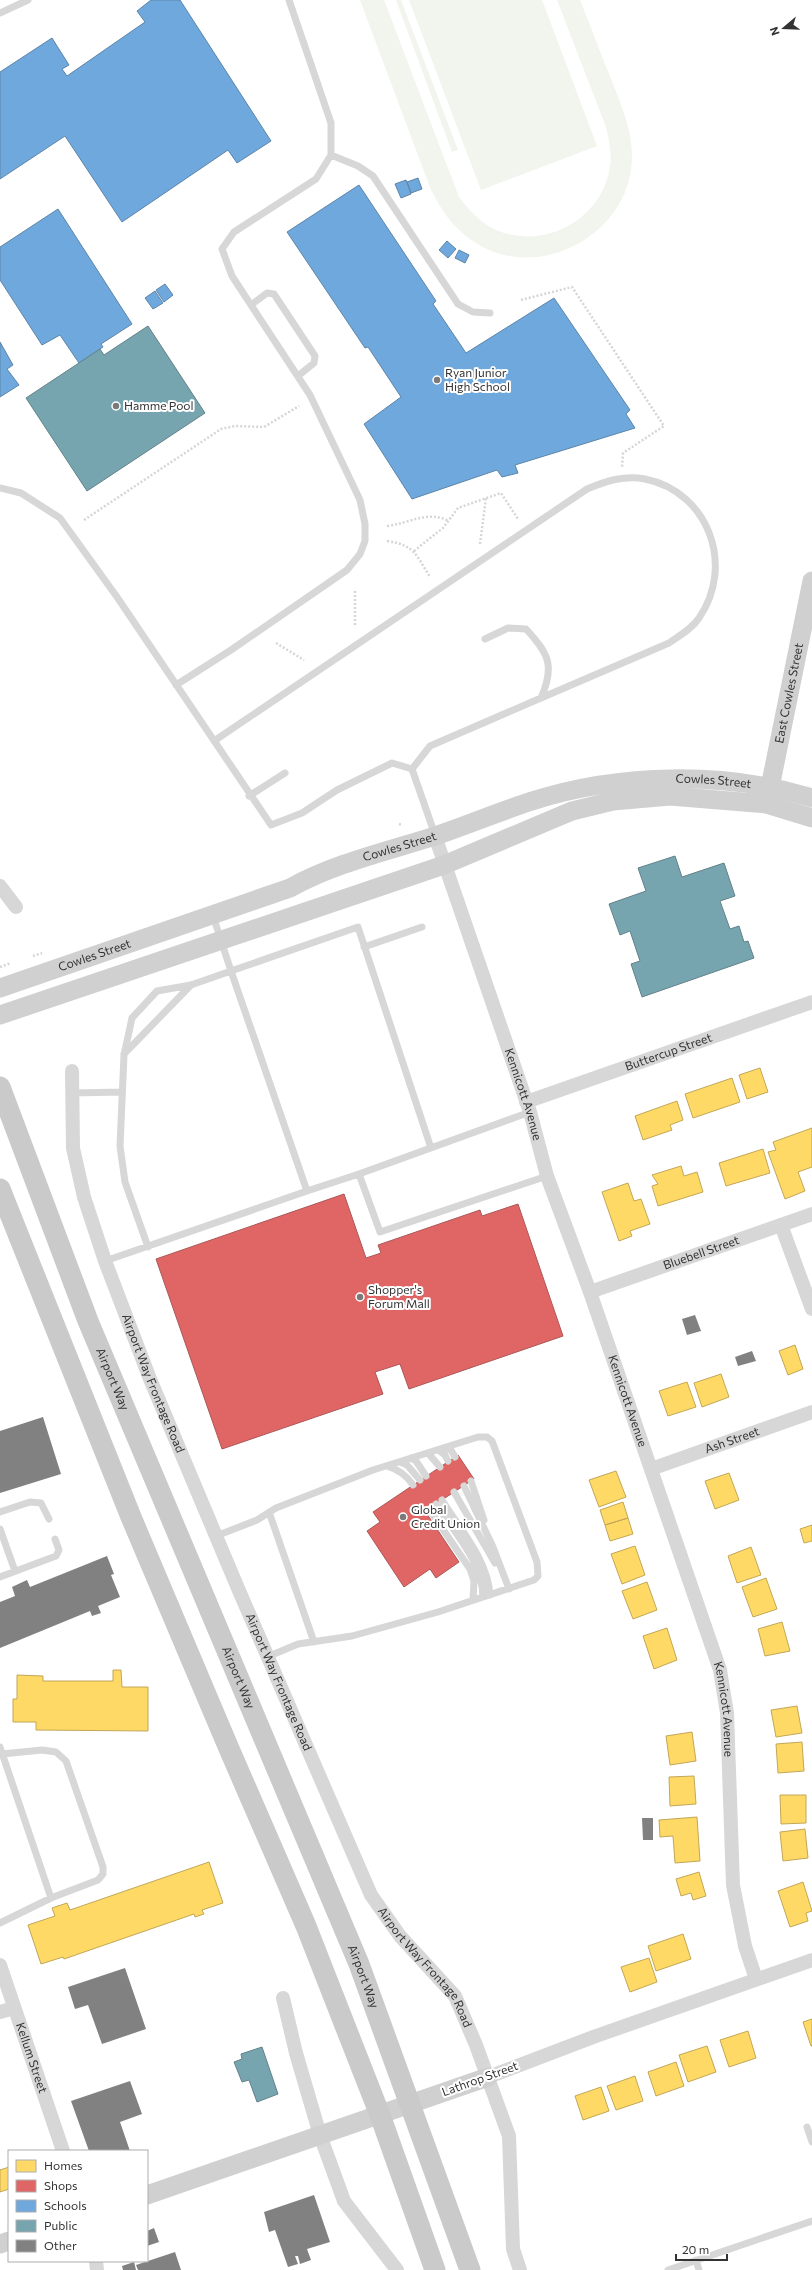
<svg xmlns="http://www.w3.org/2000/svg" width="812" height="2270" font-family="Commissioner,sans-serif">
  <rect width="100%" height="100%" fill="#fff"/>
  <path fill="#f1f5ed" d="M360,0H384L459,197C467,207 475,217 487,225C535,255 603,223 610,166C612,153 609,140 606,127L557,0H580C590,25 599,49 609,74C621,105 636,135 631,170C621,240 533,283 473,241C453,228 442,211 431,190Z
    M396,0H401L458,150L452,152Z
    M409,0H542L597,146L481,190Z"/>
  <path fill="#ffd966" stroke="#c2a757" d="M760,1068L768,1092L747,1099L739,1075Z
    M732,1078L740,1102L693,1118L685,1094Z
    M677,1101L683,1120L670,1125L672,1130L643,1140L635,1116Z
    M812,1128V1167L798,1172L805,1191L785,1199L768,1152L776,1150L773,1142Z
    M763,1149L770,1173L726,1186L719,1163Z
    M681,1166L684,1176L697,1172L703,1192L658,1206L652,1186L658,1184L652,1175Z
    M628,1183L634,1201L641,1199L650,1224L630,1231L632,1236L619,1241L602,1192Z
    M795,1345L803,1369L788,1375L779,1351Z
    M721,1374L729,1397L702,1407L694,1383Z
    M687,1382L696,1407L668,1416L659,1391Z
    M616,1471L626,1497L599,1507L589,1480Z
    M729,1473L739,1500L715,1509L705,1481Z
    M623,1502L628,1518L605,1525L600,1510Z
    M628,1518L633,1534L610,1541L605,1525Z
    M812,1525V1541L804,1543L800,1529Z
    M635,1546L645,1575L622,1584L611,1554Z
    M751,1547L761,1575L737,1583L728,1556Z
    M766,1578L777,1609L753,1617L742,1587Z
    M647,1582L657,1610L633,1619L622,1591Z
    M782,1622L790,1651L765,1656L758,1629Z
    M667,1628L677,1660L654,1669L643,1636Z
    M113,1670H121L122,1687H148V1731L36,1730V1722H13V1699H17V1675L43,1676V1681H113Z
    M797,1706L802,1733L776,1737L771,1710Z
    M692,1732L696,1761L670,1765L666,1736Z
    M802,1742L804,1771L778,1773L776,1744Z
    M694,1776L696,1804L670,1806L669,1777Z
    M780,1795H806V1823L781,1824Z
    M697,1817L700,1861L675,1863L673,1836L660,1837L659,1820Z
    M805,1829L808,1858L783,1861L780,1832Z
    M209,1862L223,1903L202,1910L204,1914L195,1917L194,1914L64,1959L63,1957L41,1964L28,1925L55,1916L52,1908L67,1903L70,1910Z
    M699,1872L706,1896L693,1900L691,1893L681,1896L676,1879Z
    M803,1882L812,1911L806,1913L808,1921L790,1927L778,1891Z
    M683,1934L691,1959L656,1971L648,1946Z
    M649,1958L657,1982L630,1992L621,1967Z
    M812,2019V2046H811L803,2022Z
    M748,2031L756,2058L729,2067L720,2040Z
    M707,2046L716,2072L688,2082L679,2055Z
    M676,2062L684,2086L656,2096L648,2072Z
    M635,2076L643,2101L616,2110L607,2086Z
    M601,2087L609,2111L583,2120L575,2096Z
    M9,2167V2189L0,2192V2170Z"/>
  <path fill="#e06666" stroke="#ac5757" d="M344,1194L366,1258L381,1253L378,1245L480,1210L482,1216L518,1204L563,1336L409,1389L400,1364L375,1372L383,1394L222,1449L156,1259Z
    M458,1455L474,1479L425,1511L459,1562L436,1578L430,1569L404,1587L367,1531L380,1522L373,1512Z"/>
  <path fill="#6fa8dc" stroke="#5d85a9" d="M151,0H180L271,141L237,163L228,150L122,222L65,136L0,179V72L52,38L69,65L62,69L67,76L145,22L137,11Z
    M418,178L422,189L411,193L407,182Z
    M406,180L411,194L401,198L395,184Z
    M359,185L436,301L433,304L466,353L554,298L630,410L626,414L635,428L515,465L518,473L502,477L497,470L412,499L364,424L401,397L368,347L365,348L287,232Z
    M58,209L132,324L101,344L103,347L79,363L60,335L42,345L0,280V247Z
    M447,241L456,249L448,258L439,250Z
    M459,250L469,255L465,263L455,258Z
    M165,284L173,295L164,302L156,290Z
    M155,291L163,303L153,309L145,298Z
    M0,342L13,365L7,369L19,385L0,397Z"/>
  <path fill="#76a5af" stroke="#62838a" d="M148,326L205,413L87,491L26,398L100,349L104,355Z
    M675,856L682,877L724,863L735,896L720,901L730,929L739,926L744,942L748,941L754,958L642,997L631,964L640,961L630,931L620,935L609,904L646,891L638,868Z
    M262,2047L278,2094L257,2102L249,2080L242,2082L234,2062L242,2059L241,2054Z"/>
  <path fill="#818181" d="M695,1315L701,1331L687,1335L682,1319Z
    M752,1351L756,1361L738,1366L735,1357Z
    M43,1417L61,1474L0,1493V1431Z
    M107,1556L114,1574L111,1575L120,1597L98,1606L101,1613L92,1616L90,1611L0,1648V1602L15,1596L12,1587L27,1580L30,1587Z
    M642,1818H653V1840H643Z
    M125,1968L146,2029L102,2044L88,2005L75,2009L68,1987Z
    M130,2081L142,2114L120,2122L130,2151H89L71,2101Z
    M314,2195L330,2242L307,2249L311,2260L300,2264L298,2256H295L298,2264L288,2267L275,2230L269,2232L264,2212Z
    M154,2228L159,2242L147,2246V2231Z
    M175,2252L181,2270H138L136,2265Z
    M134,2262L136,2270H123L122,2266Z"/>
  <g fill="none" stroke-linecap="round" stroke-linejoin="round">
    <path stroke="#d6d6d6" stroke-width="2.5" stroke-dasharray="2 2" stroke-linecap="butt" d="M521,300L572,287L664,426L623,453L622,467
      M84,520L221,429L235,426L264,427L299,406
      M387,526C411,523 427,510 449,521
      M387,541C415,545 416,555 430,577
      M480,544L486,498
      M414,551L443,528L458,508L501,493L518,519
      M355,591V626
      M276,643L304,660
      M399,824L402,825
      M33,956L42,953
      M0,967L11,963"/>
    <path stroke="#d7d7d7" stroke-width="7" d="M0,13L28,0
      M331,155L358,166L373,176L458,304L473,312L490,313
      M251,305L267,293L274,294L315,356L314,363L298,376
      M0,488L21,493L60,518L117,597L271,825L302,813L337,790L392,763L412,769
      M176,685L231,650L347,570L360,554L365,541V524L360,500L310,395L232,276L222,249L234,232L316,179L331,155V123L289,0
      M214,741L587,489C606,481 624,475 645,479C709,492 735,566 699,618C692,629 679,636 669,643L541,698
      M412,769L430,746L541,698C555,666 549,654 526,629L508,628L485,639
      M412,769L435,835
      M249,796L285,773
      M364,947L422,927
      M124,1054L191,985
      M72,1093L122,1092
      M530,1112L359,1174L380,1232L547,1176
      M359,1174L307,1191L231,971L358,927L431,1148
      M148,1247L125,1182L120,1146L124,1055L132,1018L157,991L191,985L231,971L213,916
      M105,1261L307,1191
      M446,1448L451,1450L455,1457
      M438,1450L445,1455L448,1461
      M428,1453L440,1467
      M411,1458L416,1461L426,1476
      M400,1462L407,1465L420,1480
      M387,1466C399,1470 406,1475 413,1485
      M471,1481L484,1520
      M464,1486L493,1547L509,1589
      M454,1492L495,1563
      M442,1500C460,1529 488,1560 490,1595
      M436,1504C454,1532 483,1563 483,1597
      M429,1509L470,1569L474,1581L473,1600
      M0,1512L30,1502L41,1503L49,1519
      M269,1512L314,1642
      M0,1529L15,1571
      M216,1536L257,1520L276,1508L373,1470L478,1437H487L492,1441L537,1562L538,1576L534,1580L438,1612L352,1636L298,1644L267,1657
      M0,1577L56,1556L59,1550L55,1539
      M0,1747L51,1898L0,1923
      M2,1754L42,1750L56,1752L66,1761L103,1867V1874L98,1880L51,1898
      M807,2127L812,2142
      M696,2260L699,2270
      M668,2270L812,2221"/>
    <g stroke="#d7d7d7" stroke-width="14">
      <path id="s1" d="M435,836L530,1112L547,1176L590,1292L720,1670L727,1713L733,1885L745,1946L756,1979"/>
      <path d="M0,886L16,907"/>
      <path id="s2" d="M72,1071L73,1148L84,1197L105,1261L150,1379L237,1586L371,1895L400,1936L455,1996L476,2045L509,2136L513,2249L520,2270"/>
      <path id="s3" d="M526,1102L812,1002"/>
      <path d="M781,1225L812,1309"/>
      <path id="s4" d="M590,1292L812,1214"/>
      <path id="s5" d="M651,1469L812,1412"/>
      <path id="s6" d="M0,1965L63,2151"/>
      <path d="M283,1998L296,2053L320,2135L344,2201L397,2270"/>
      <path d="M0,2012L14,2008"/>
      <path d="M488,2077L596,2036L812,1960"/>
      <path d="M96,2261L97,2270"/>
    </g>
    <g stroke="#d0d0d0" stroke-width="19">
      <path id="s7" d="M768,797L812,581"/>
      <path id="s8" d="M0,988L290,888C333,864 384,852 432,837C465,826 498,812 532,801C620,773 724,771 812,798"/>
      <path d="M0,1015L444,865L572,811L613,801L670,796L766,804L812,818"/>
      <path d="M147,2195L488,2077"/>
      <path d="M0,2244L9,2241"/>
    </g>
    <g stroke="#cacaca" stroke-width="21">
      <path id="s9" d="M0,1087L88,1321L359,1964L470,2270"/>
      <path d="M0,1189L131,1517L227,1744L306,1926L380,2115L435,2270"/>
    </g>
  </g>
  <g fill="#7a7a7a" stroke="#fff" stroke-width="1.5">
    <circle cx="437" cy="380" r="4"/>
    <circle cx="116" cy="406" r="4"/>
    <circle cx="360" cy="1297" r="4"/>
    <circle cx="403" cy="1517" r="4"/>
  </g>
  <g text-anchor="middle" stroke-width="4" stroke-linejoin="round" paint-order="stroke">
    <g font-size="12" fill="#333" stroke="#fff" text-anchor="start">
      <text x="445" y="377">Ryan Junior<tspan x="445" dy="14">High School</tspan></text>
      <text x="124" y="410">Hamme Pool</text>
      <text x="368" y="1294">Shopper's<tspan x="368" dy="14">Forum Mall</tspan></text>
      <text x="411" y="1514">Global<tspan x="411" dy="14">Credit Union</tspan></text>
    </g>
    <g font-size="12" fill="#333" stroke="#fff">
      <text dy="4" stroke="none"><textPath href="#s7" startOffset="106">East Cowles Street</textPath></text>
      <text dy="4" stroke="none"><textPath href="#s8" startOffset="748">Cowles Street</textPath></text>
      <text dy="4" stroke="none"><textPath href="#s8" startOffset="424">Cowles Street</textPath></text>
      <text dy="4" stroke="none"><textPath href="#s8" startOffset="100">Cowles Street</textPath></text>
      <text dy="4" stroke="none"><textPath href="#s3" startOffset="151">Buttercup Street</textPath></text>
      <text dy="4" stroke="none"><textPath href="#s1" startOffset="273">Kennicott Avenue</textPath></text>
      <text dy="4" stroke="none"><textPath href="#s4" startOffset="118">Bluebell Street</textPath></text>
      <text dy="4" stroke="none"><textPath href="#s9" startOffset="313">Airport Way</textPath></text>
      <text dy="4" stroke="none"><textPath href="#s2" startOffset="326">Airport Way Frontage Road</textPath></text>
      <text dy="4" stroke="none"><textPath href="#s1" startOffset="597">Kennicott Avenue</textPath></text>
      <text dy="4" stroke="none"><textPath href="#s5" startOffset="86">Ash Street</textPath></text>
      <text dy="4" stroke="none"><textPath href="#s9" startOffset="637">Airport Way</textPath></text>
      <text dy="4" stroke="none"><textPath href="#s2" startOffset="650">Airport Way Frontage Road</textPath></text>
      <text dy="4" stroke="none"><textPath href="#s1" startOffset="921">Kennicott Avenue</textPath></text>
      <text dy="4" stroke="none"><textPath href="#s2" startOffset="973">Airport Way Frontage Road</textPath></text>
      <text dy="4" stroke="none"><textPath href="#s9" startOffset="961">Airport Way</textPath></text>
      <text dy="4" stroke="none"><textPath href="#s6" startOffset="98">Kellum Street</textPath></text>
      <text transform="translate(480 2079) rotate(-20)" y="4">Lathrop Street</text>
    </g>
  </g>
  <rect x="8" y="2150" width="140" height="112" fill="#ffffff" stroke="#adadad"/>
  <rect x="16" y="2160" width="20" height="12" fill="#ffd966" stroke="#adadad"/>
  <text x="44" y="2170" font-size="12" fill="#333333">Homes</text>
  <rect x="16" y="2180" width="20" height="12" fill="#e06666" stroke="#adadad"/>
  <text x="44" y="2190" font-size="12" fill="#333333">Shops</text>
  <rect x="16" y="2200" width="20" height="12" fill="#6fa8dc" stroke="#adadad"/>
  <text x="44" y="2210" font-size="12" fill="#333333">Schools</text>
  <rect x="16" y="2220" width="20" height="12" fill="#76a5af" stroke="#adadad"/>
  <text x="44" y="2230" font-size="12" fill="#333333">Public</text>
  <rect x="16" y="2240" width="20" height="12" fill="#818181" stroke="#adadad"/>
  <text x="44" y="2250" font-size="12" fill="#333333">Other</text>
  <g transform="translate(784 28) rotate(251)" stroke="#ffffff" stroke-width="3" paint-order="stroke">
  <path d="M0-3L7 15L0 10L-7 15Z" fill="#333333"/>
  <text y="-6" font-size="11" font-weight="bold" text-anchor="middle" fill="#333333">N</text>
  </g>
  <path d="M676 2254v6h51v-6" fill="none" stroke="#333333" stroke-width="2"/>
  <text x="682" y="2254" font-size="12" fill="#333333" stroke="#ffffff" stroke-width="3" paint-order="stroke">20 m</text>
</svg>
